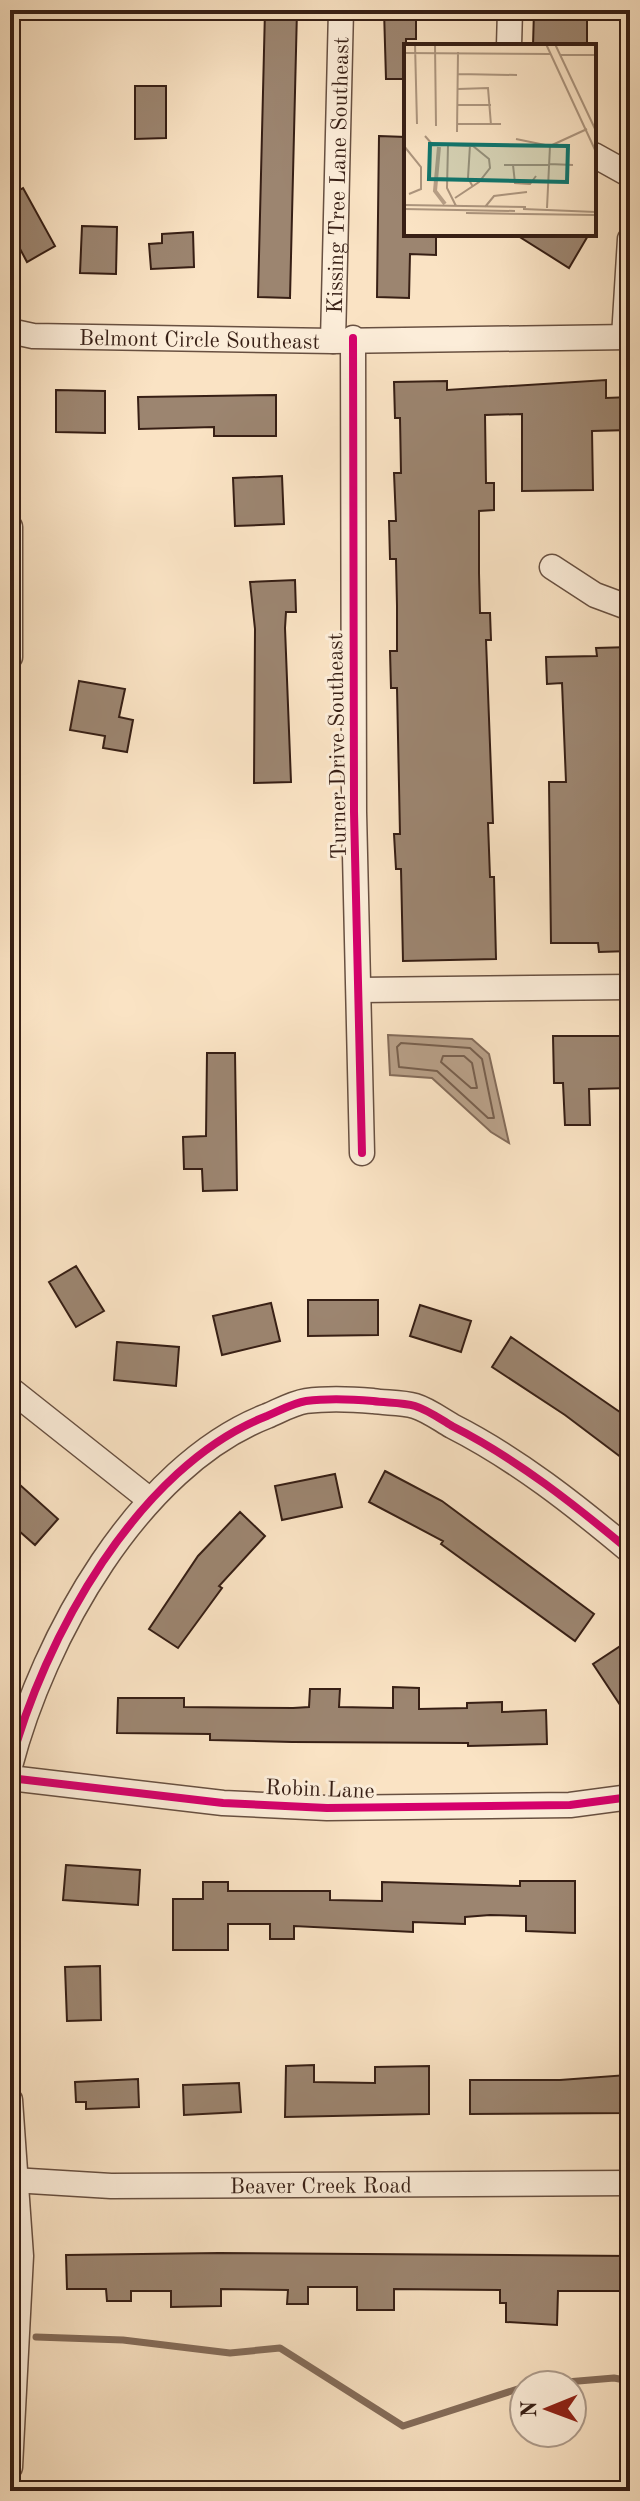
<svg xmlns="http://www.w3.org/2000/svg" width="640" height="2501" font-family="'Old Standard TT',serif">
  <rect width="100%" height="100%" fill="#fae3c4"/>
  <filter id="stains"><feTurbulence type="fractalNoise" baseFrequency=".0025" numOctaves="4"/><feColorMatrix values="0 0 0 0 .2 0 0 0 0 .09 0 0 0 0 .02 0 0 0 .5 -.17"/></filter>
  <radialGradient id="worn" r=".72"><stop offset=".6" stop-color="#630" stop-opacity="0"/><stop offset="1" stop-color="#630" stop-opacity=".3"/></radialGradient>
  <path fill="#b8a088" stroke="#846c5a" stroke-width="2" d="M388,1035L472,1039L489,1054L509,1143L491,1132L432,1078L390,1075Z"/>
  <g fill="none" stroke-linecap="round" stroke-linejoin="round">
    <path stroke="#78604e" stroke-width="2" d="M401,1043L470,1048L482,1059L494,1118H488L437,1071L399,1067L397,1047Z
      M443,1056H464L472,1063L477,1088H471L441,1062Z"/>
    <path stroke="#846c5a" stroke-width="7" d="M36,2337L123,2340L230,2353L280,2348L403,2426L524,2387
      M531,2385L614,2378L630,2381"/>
  </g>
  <path fill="#9c8570" stroke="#371f15" stroke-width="2" d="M265,10H297L290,298L258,297Z
    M384,10H416V39H406V79H386Z
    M534,10H587V46H533Z
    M135,86H166V138L135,139Z
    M379,136L406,137V234H436V255L410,254L409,298L377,297Z
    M23,188L55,246L27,262L10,230V195Z
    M82,226L117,227L116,274L80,273Z
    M193,232L194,267L151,269L149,244L162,243V234Z
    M515,234H589L569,268Z
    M606,380V398L630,397V430L592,431L593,490L522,491V414L485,415L486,483H494V510L479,511V573L480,613H490L491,640H486L493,823H488L490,877H494L496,959L403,961L401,869H396L394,834H400L397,688H391L390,651H397V606L396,559H390L389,521H396L394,473H401L400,418H395L394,382L447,381V390Z
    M56,390L105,391V433L56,432Z
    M276,395V436H214V427L139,429L138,397Z
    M282,476L284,524L235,526L233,478Z
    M295,580L296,612H286L285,628L291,782L254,783L255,629L250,582Z
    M630,647V951L599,952L598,943H551L549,782H566L562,683L547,684L546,657L597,656L596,648Z
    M79,681L125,689L119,717L133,720L127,752L103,748L105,736L70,730Z
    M553,1036H630V1088L589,1089L590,1125H565L563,1083H554Z
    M207,1053H235L237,1190L203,1191L202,1169H184L183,1137L206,1136Z
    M76,1266L104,1311L76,1327L49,1282Z
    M308,1300H378V1335L308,1336Z
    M271,1303L280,1341L222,1355L213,1316Z
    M420,1305L471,1321L461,1352L410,1336Z
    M511,1337L630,1419V1464L565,1415L492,1367Z
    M117,1342L179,1347L176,1386L114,1380Z
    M385,1471L442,1501L594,1614L575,1641L441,1544L443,1541L369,1502Z
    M335,1474L342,1507L282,1520L275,1486Z
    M10,1476L58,1519L35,1545L10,1523Z
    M240,1512L265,1536L219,1586L222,1588L178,1648L149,1629L198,1556Z
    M622,1645L630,1657V1720L593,1664Z
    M393,1687L419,1688V1709L467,1708V1703L502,1702V1712L546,1710L547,1744L468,1746V1743L292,1742L210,1740V1734L117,1733L118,1698H184V1707L293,1708L309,1707L310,1689H340L339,1707L393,1708Z
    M66,1865L140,1870L138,1905L63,1900Z
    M520,1881H575V1933L526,1931V1916L490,1915L465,1917V1924L413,1922V1932L294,1926V1939H270V1924H228V1950H173V1899H203V1882H228V1891H330V1900L382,1901V1882L520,1886Z
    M100,1966L101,2020L67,2021L65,1967Z
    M314,2065V2082L375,2083V2067L429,2066V2114L285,2117L286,2066Z
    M627,2075L629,2113L470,2114V2080H560Z
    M138,2079L139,2107L86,2109V2102H76L75,2082Z
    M239,2083L241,2112L184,2115L183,2085Z
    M219,2253L630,2256V2291H558L557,2325L506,2322V2303H500V2290L394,2289V2310H357V2287H308V2304H287L288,2290L221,2289V2306L171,2307V2291H131V2301H107L106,2289H67L66,2255Z"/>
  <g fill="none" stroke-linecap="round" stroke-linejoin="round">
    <defs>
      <g id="minor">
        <path d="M509,46L510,10"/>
        <path d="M594,155L630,175"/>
        <path id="s1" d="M10,331L33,336L333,341L630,337"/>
        <path d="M624,337L630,239"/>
        <path d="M353,338L354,812L362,1153"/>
        <path id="s2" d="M333,341L341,10"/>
        <path d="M10,527V657"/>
        <path d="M552,567L595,595L630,608"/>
        <path d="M359,990L630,987"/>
        <path d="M10,1389L150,1500"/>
        <path d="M10,1766C43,1639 138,1466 267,1416C279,1411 293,1403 306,1401C328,1398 351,1399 373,1401C386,1403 402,1402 415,1406C428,1410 440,1419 452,1426C517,1459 575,1505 630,1551"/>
        <path d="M10,1778L223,1803L327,1808L570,1805L630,1797"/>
        <path d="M10,2100L21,2256L10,2467"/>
        <path id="s3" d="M13,2180L111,2186L630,2183"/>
      </g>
    </defs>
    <use href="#minor" stroke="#685041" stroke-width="27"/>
    <use href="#minor" stroke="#fcedd9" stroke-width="24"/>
    <defs>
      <path id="cycleway" d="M353,338L354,812L362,1153
        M10,1766C43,1639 138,1466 267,1416C279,1411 293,1403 306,1401C328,1398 351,1399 373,1401C386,1403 402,1402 415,1406C428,1410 440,1419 452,1426C517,1459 575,1505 630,1551
        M10,1778L223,1803L327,1808L570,1805L630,1797"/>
    </defs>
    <use href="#cycleway" stroke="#fcedd9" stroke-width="13"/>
    <use href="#cycleway" stroke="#d6006c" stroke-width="8"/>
  </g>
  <g text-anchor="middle" stroke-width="6" stroke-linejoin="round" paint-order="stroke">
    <g font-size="22" fill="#371f15" stroke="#fcedd9">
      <text dy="8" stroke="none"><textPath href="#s2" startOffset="166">Kissing Tree Lane Southeast</textPath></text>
      <text dy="8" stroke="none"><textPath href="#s1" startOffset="190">Belmont Circle Southeast</textPath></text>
      <text transform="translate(336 746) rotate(-91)" y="8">Turner Drive Southeast</text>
      <text transform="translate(320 1788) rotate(2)" y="8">Robin Lane</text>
      <text dy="8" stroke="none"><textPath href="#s3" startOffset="308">Beaver Creek Road</textPath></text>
    </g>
  </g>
  <g transform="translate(404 44)">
    <rect width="192" height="192" fill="#fae3c4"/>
    <path fill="none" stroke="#b8a088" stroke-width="4" d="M35,103L31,147L41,160"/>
    <path fill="none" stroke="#ac957e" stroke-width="2" d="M11,0L13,80M31,0L32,82M142,0L192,108M151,0L192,87M0,9L146,10M157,11H192M54,30L113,31M54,45L84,44L87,81M53,61H87M53,80H97M53,88L54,8M21,92L28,100L69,102L85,115L86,124L75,138L51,154M112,95L146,102M44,101L43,144L52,162M66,101L64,134L69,143M0,102L17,123V145L5,150M145,120L169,121M100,121H145M109,121L111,139L126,140L132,132M0,161L122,163M81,163L90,152L123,148M143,164L146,102L183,85M0,165L111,167M119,165L192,168M62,169L190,171"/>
    <path fill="#0f766e" fill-opacity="0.15" stroke="#0f766e" stroke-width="4" d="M26,100L164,102L163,138L25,135Z"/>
    <rect width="192" height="192" fill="none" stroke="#371f15" stroke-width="4"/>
  </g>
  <rect width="640" height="2501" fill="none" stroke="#fae3c4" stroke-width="40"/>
  <rect x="12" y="12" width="616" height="2477" fill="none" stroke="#371f15" stroke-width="4"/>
  <rect x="20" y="20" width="600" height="2461" fill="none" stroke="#371f15" stroke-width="2"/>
  <g transform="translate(548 2409) rotate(269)"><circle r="38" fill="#fcedd9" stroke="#ad9b8b" stroke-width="2"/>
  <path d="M0-6L14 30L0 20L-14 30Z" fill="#8f2418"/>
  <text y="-12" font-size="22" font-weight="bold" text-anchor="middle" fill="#371f15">N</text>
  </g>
  <rect width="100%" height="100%" filter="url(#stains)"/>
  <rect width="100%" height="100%" fill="url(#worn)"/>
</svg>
